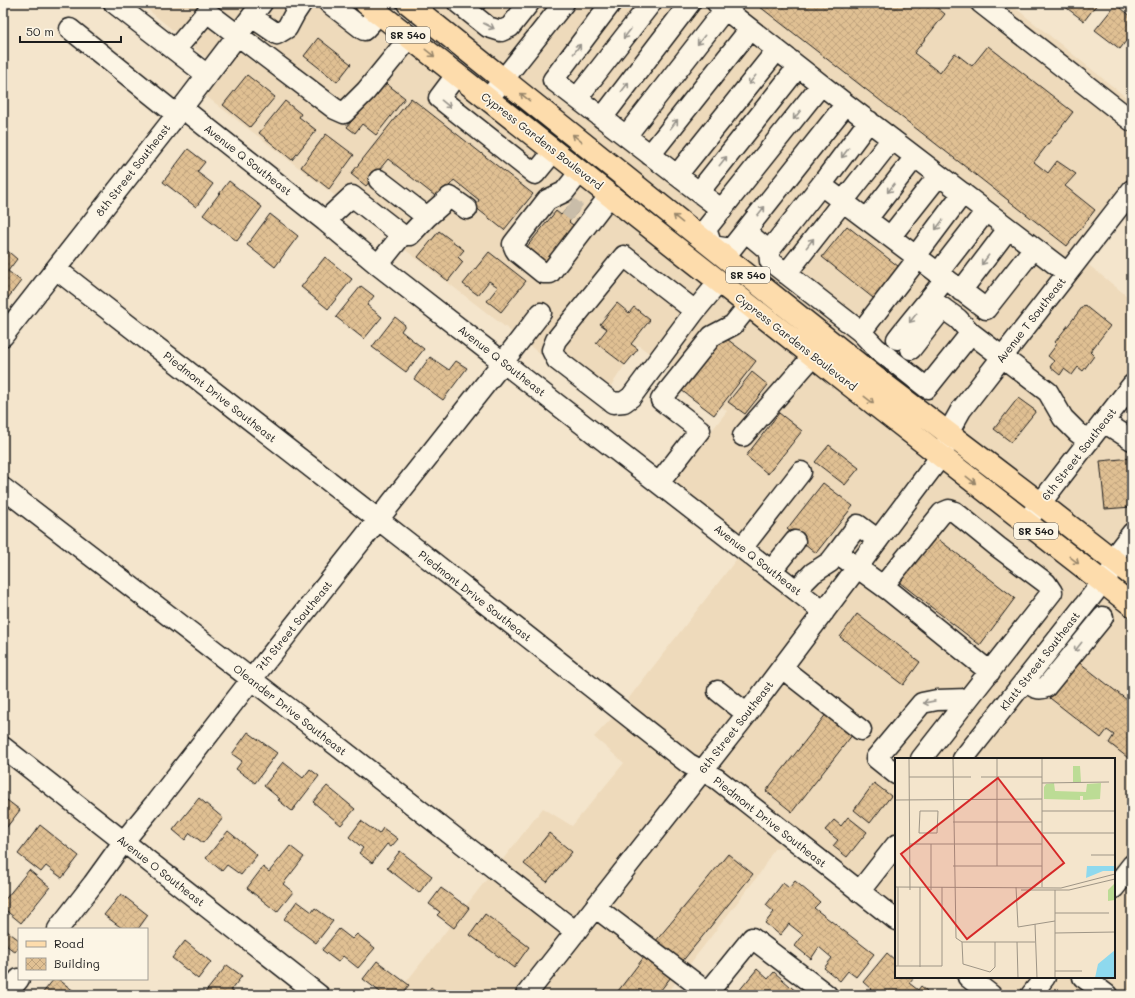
<svg xmlns="http://www.w3.org/2000/svg" width="1135" height="998" font-family="Mali,sans-serif">
  <defs>
    <pattern id="building-cross-hatch" width="8" height="8" patternUnits="userSpaceOnUse"><rect width="8" height="8" fill="#e0c093"/><path d="M0 0l8 8M0 8l8-8" fill="none" stroke="#c0a47e"/></pattern>
  </defs>
  <rect width="100%" height="100%" fill="#f4e5cc"/>
  <filter id="ink" filterUnits="userSpaceOnUse"><feTurbulence type="fractalNoise" baseFrequency=".025" numOctaves="2"/><feDisplacementMap in="SourceGraphic" scale="8" xChannelSelector="R" yChannelSelector="G"/><feConvolveMatrix kernelMatrix="1 2 1 2 8 2 1 2 1" color-interpolation-filters="sRGB"/></filter>
  <g filter="url(#ink)">
    <path fill="#eedabb" d="M140,3H253L209,60Z
      M271,3H353L930,458L823,602L671,483L727,411L638,345L601,401L202,93Z
      M421,3H555L503,69Z
      M573,3H1009L1132,102V179L955,405L946,422L514,78Z
      M1085,262L1132,300V374L1040,493L959,428Z
      M1113,421L1132,435V565L1051,502Z
      M941,467L1092,584L955,759H896V834L859,881L714,768Z
      M739,556L814,614L701,761L625,703Z
      M1103,593L1132,615V854L1114,877V759H973Z
      M615,715L691,774L575,922L500,863L543,808L572,826L624,763L594,737Z
      M704,780L896,931V932L788,847L774,849L760,873L666,995H535Z
      M896,856V911L869,890Z
      M490,875L565,934L517,995H396Z
      M1132,881V995H1044L1058,977H1114V904Z
      M981,977H1036L1022,995H1004Z"/>
    <path fill="url(#building-cross-hatch)" stroke="#1c1c1c" d="M476,3H489L484,9Z
      M755,3H931L945,14L914,53L940,73L955,53L972,66L988,46L1073,112L1034,162L1048,173L1057,161L1076,174L1065,186L1095,210L1067,246Z
      M1060,3H1098L1084,21Z
      M1116,4L1132,17V44L1126,41L1120,49L1095,30Z
      M318,38L351,64L337,82L304,56Z
      M247,75L275,97L250,127L223,105Z
      M383,81L405,98L376,135L362,124L355,133L347,127Z
      M411,98L533,194L504,230L475,207L479,200L454,180L439,199L388,159L366,186L351,174Z
      M285,101L301,114L299,117L316,130L292,160L259,133Z
      M326,134L354,155L329,189L301,167Z
      M188,149L205,162L197,172L213,184L196,207L163,182Z
      M229,181L262,207L237,241L203,215Z
      M571,204L578,211L569,222L577,228L545,266L525,249L556,211L561,215Z
      M270,214L298,236L275,267L247,245Z
      M847,226L903,270L878,302L822,257Z
      M439,231L464,250L458,257L463,262L448,281L418,257Z
      M3,247L17,259L8,271L21,281L8,298L3,293Z
      M489,252L526,281L501,312L487,301L498,287L489,281L478,295L463,284Z
      M325,257L352,279L328,309L301,287Z
      M361,286L374,296L367,305L382,317L364,339L336,317Z
      M617,303L629,313L634,307L650,320L631,344L638,349L625,365L596,343L607,329L600,324Z
      M1084,305L1110,326L1090,352L1094,356L1083,371L1078,367L1072,375L1064,369L1060,375L1050,367L1054,361L1048,356L1057,344L1055,342Z
      M395,317L405,325L401,331L424,349L406,372L372,347Z
      M723,336L756,361L714,415L681,390Z
      M430,357L449,370L456,361L467,368L443,400L414,379Z
      M752,372L768,385L745,414L728,402Z
      M1018,398L1036,411L1011,442L994,429Z
      M779,413L802,431L768,474L746,456Z
      M829,445L859,468L845,485L815,462Z
      M1132,458V507L1105,509L1100,461Z
      M823,483L853,506L816,553L787,529Z
      M930,533L1015,598L980,645L895,579Z
      M857,614L920,662L903,685L840,637Z
      M1075,659L1132,704V761L1109,743L1114,735L1107,730L1101,738L1046,695Z
      M827,713L853,734L792,812L766,791Z
      M248,732L277,753L255,783L236,769L242,761L232,754Z
      M283,762L303,778L310,769L319,776L292,811L278,800L280,799L264,786Z
      M874,783L891,796L870,823L854,810Z
      M327,786L355,809L341,825L313,802Z
      M3,797L20,810L3,832Z
      M199,798L223,818L203,843L190,833L185,840L173,830Z
      M848,817L867,832L847,857L833,846L838,840L825,830L834,820L841,826Z
      M361,821L379,834L383,828L398,839L391,847L387,844L372,863L359,853L363,848L349,837Z
      M40,825L79,856L62,878L46,866L41,872L18,854Z
      M228,831L257,855L241,875L227,865L222,871L206,858Z
      M549,833L572,852L547,882L524,864Z
      M290,846L304,857L283,884L293,892L277,912L247,888L263,867L269,872Z
      M400,851L432,876L419,893L387,868Z
      M728,854L753,874L681,963L655,942Z
      M29,870L50,887L21,923L3,908V902Z
      M795,881L820,902L814,908L874,954L856,977L848,971L840,981L824,968L832,958L819,947L811,959L795,946L803,935L789,924L780,935L765,923L774,912L766,905L783,883L789,888Z
      M441,888L469,908L454,928L437,915L440,912L429,904Z
      M121,894L148,915L138,929H123L104,915Z
      M297,901L312,912L315,908L333,921L316,943L284,919Z
      M485,914L529,947L514,968L470,935Z
      M3,928L19,940V947L15,952L6,945L3,949Z
      M339,929L352,939L357,934L375,948L358,968L343,956L338,962L322,950Z
      M185,941L211,962L198,979L172,958Z
      M887,953L896,961V977H914L909,983L918,990L921,986L927,991L925,994V995H866L871,989L863,982Z
      M644,957L671,977L657,995H615Z
      M377,961L409,985L401,995H384L363,979Z
      M227,965L242,976L231,990L238,995H204V994Z
      M757,969L768,979L774,972L799,994L798,995H742L738,992Z
      M54,979H58L79,995H41Z
      M431,987L441,995H425Z"/>
    <g fill="none" stroke-linecap="round" stroke-linejoin="round">
      <path stroke="#c9bda9" stroke-width="20" stroke-dasharray="20 10" stroke-linecap="butt" d="M568,206L577,213"/>
      <defs>
        <path id="minor" d="M114,3L207,75
          M329,3L364,30L380,13
          M458,3L488,27L501,31L510,27L529,3
          M611,3L553,80L722,210
          M717,3L846,104L1067,273
          M981,3L1132,121
          M252,17L277,34L287,28L295,13L301,4L300,3
          M70,29L177,115
          M175,50L207,12L335,109L344,113L366,91L410,37
          M457,74L439,98L535,174L554,151
          M821,85L706,229L712,246L731,249L846,104
          M577,98L651,3
          M488,99L564,3
          M182,108L325,221L378,265L824,612
          M602,118L690,3
          M626,136L725,9
          M650,155L750,29
          M580,172L564,192L547,200L513,244L515,249L517,252L543,273H550L610,195
          M677,175L777,50
          M379,180L427,217
          M821,185L986,309L1034,248
          M699,192L798,67
          M867,219L915,157
          M325,221L352,196L402,235
          M745,231L769,251L770,261L861,332L918,258L921,249L963,193
          M890,237L939,175
          M769,251L821,185L869,121
          M378,265L402,235H410L427,217L450,197L467,209
          M56,269L420,552L689,764L717,779L896,920
          M938,273L986,211
          M786,274L892,139
          M961,291L1008,229
          M930,299L958,319L971,333
          M695,311L624,256L556,340L552,350L557,360L613,403L624,402L631,397L695,311L719,282
          M861,332L876,348L927,388L971,333L1048,392L1063,418L1078,433L1089,441
          M3,336L182,108L262,3
          M897,339C913,318 930,299 945,279
          M911,349L943,308
          M1104,422L1132,440
          M743,436L813,356
          M659,483L700,430L661,400L712,336L733,325L749,305
          M3,488L286,706L576,932
          M1026,522L1132,385
          M878,540L858,525L837,553L891,592L990,672
          M742,548L801,472
          M1112,559L1132,533
          M771,571L795,541
          M883,586L942,513L949,510L955,512L998,547L1046,583L1052,592L921,759
          M796,590L813,573L830,562L837,553
          M782,668L861,730
          M1025,681C1033,686 1037,691 1046,687L1103,617
          M718,691L747,714
          M3,747L319,995
          M963,759L1113,569
          M896,774L876,758L922,703L937,700L968,699
          M1114,888L1132,865
          M859,892L896,845
          M595,907L708,993
          M58,929L93,884L124,841L157,801L251,680L503,362L541,313
          M968,977L991,995
          M1083,977L1107,995
          M6,995L19,979
          M526,995L747,714L941,456L950,435L952,426L961,410L1132,190
          M706,995L752,938L827,995
          M1031,995L1045,977"/>
        <path id="major" d="M366,3L850,385L1132,605
          M408,3L877,379L1041,504L1132,575"/>
      </defs>
      <use href="#minor" stroke="#1c1c1c" stroke-width="23"/>
      <use href="#major" stroke="#1c1c1c" stroke-width="25"/>
      <use href="#minor" stroke="#fcf5e5" stroke-width="20"/>
      <use href="#major" stroke="#fddcac" stroke-width="22"/>
    </g>
    <defs><path id="oneway-shaft" d="M-6 0H5M1.5-3L5.5 0L1.5 3" fill="none" stroke-width="1.6" stroke-linecap="round" stroke-linejoin="round"/></defs>
    <g stroke="#97938b">
      <use href="#oneway-shaft" transform="translate(489 26) rotate(27)"/>
      <use href="#oneway-shaft" transform="translate(627 34) rotate(128)"/>
      <use href="#oneway-shaft" transform="translate(701 40) rotate(128)"/>
      <use href="#oneway-shaft" transform="translate(577 49) rotate(-53)"/>
      <use href="#oneway-shaft" transform="translate(752 80) rotate(129)"/>
      <use href="#oneway-shaft" transform="translate(625 87) rotate(-53)"/>
      <use href="#oneway-shaft" transform="translate(446 104) rotate(39)"/>
      <use href="#oneway-shaft" transform="translate(797 115) rotate(129)"/>
      <use href="#oneway-shaft" transform="translate(674 124) rotate(-52)"/>
      <use href="#oneway-shaft" transform="translate(845 153) rotate(127)"/>
      <use href="#oneway-shaft" transform="translate(723 161) rotate(-51)"/>
      <use href="#oneway-shaft" transform="translate(891 188) rotate(128)"/>
      <use href="#oneway-shaft" transform="translate(761 211) rotate(-51)"/>
      <use href="#oneway-shaft" transform="translate(939 225) rotate(127)"/>
      <use href="#oneway-shaft" transform="translate(810 243) rotate(-52)"/>
      <use href="#oneway-shaft" transform="translate(985 260) rotate(127)"/>
      <use href="#oneway-shaft" transform="translate(913 318) rotate(128)"/>
      <use href="#oneway-shaft" transform="translate(1078 647) rotate(129)"/>
      <use href="#oneway-shaft" transform="translate(929 702) rotate(169)"/>
    </g>
    <g stroke="#98866b">
      <use href="#oneway-shaft" transform="translate(430 53) rotate(38)"/>
      <use href="#oneway-shaft" transform="translate(525 97) rotate(-141)"/>
      <use href="#oneway-shaft" transform="translate(577 138) rotate(-141)"/>
      <use href="#oneway-shaft" transform="translate(678 219) rotate(-141)"/>
      <use href="#oneway-shaft" transform="translate(869 400) rotate(38)"/>
      <use href="#oneway-shaft" transform="translate(971 480) rotate(38)"/>
      <use href="#oneway-shaft" transform="translate(1074 560) rotate(38)"/>
    </g>
  </g>
  <g text-anchor="middle" stroke-width="3.5" stroke-linejoin="round" paint-order="stroke">
    <g fill="#fcf5e5" stroke="#5f5d58" stroke-width="1">
      <rect x="386" y="27" width="44" height="16" rx="3"/>
      <rect x="726" y="267" width="44" height="16" rx="3"/>
      <rect x="1014" y="523" width="44" height="16" rx="3"/>
    </g>
    <g font-size="10" font-weight="bold" fill="#1c1c1c">
      <text x="408" y="39">SR 540</text>
      <text x="748" y="279">SR 540</text>
      <text x="1036" y="535">SR 540</text>
    </g>
    <g font-size="11" fill="#1c1c1c" stroke="#fcf5e5">
      <text transform="translate(542 141) rotate(38)" y="4">Cypress Gardens Boulevard</text>
      <text transform="translate(248 160) rotate(38)" y="4">Avenue Q Southeast</text>
      <text transform="translate(133 170) rotate(-52)" y="4">8th Street Southeast</text>
      <text transform="translate(1031 320) rotate(-52)" y="4">Avenue T Southeast</text>
      <text transform="translate(796 342) rotate(38)" y="4">Cypress Gardens Boulevard</text>
      <text transform="translate(502 361) rotate(38)" y="4">Avenue Q Southeast</text>
      <text transform="translate(220 397) rotate(38)" y="4">Piedmont Drive Southeast</text>
      <text transform="translate(1079 454) rotate(-52)" y="4">6th Street Southeast</text>
      <text transform="translate(758 560) rotate(38)" y="4">Avenue Q Southeast</text>
      <text transform="translate(475 596) rotate(38)" y="4">Piedmont Drive Southeast</text>
      <text transform="translate(294 626) rotate(-51)" y="4">7th Street Southeast</text>
      <text transform="translate(1040 661) rotate(-52)" y="4">Klatt Street Southeast</text>
      <text transform="translate(290 710) rotate(38)" y="4">Oleander Drive Southeast</text>
      <text transform="translate(736 727) rotate(-52)" y="4">6th Street Southeast</text>
      <text transform="translate(770 822) rotate(38)" y="4">Piedmont Drive Southeast</text>
      <text transform="translate(161 871) rotate(38)" y="4">Avenue O Southeast</text>
    </g>
  </g>
  <g transform="translate(895 758)">
    <rect width="220" height="220" fill="#f4e5cc"/>
    <path d="M178,8H185L186,24H178ZM159,25L160,33L191,34L192,26L206,25L205,41L188,42V38H185V42L149,41V29L151,26Z" fill="#bcdc95"/>
    <path d="M220,125V142L213,143V132Z" fill="#bcdc95"/>
    <path d="M192,108H220V113H208L191,120ZM220,192V220H200L203,206Z" fill="#8ed9ee"/>
    <path fill="none" stroke="#9e9586" stroke-width="1" d="M14,0L15,132M58,0L61,180L67,184H140M147,0V129M14,19H76M86,19H147M147,25L214,24M0,42L147,41M25,53H43L42,75H24ZM147,53H220M58,64H147M147,75H220M15,86H147M196,97H220M58,108H147M102,108V0M0,129L166,130L220,116M25,129V209M121,129L123,169L160,163M36,132V86M126,132H174L220,121M160,132V220M160,155H214M140,166L142,220M160,175L220,174M67,184L68,206L95,214L100,209V184M122,184L123,220M0,208H47V129M3,208V129M160,213H187"/>
    <path fill="#d62828" fill-opacity="0.15" stroke="#d62828" stroke-width="2" d="M103,20L169,105L72,181L6,96Z"/>
    <rect width="220" height="220" fill="none" stroke="#1c1c1c" stroke-width="2"/>
  </g>
  <rect width="1135" height="998" fill="none" stroke="#fcf5e5" stroke-width="16"/>
  <rect x="8" y="8" width="1119" height="982" fill="none" stroke="#1c1c1c" stroke-width="1.5" filter="url(#ink)"/>
  <rect x="18" y="928" width="130" height="52" fill="#fcf5e5" stroke="#a29e95"/>
  <rect x="26" y="941" width="20" height="6" fill="#fddcac" stroke="#a29e95"/>
  <text x="54" y="948" font-size="12" fill="#1c1c1c">Road</text>
  <rect x="26" y="958" width="20" height="12" fill="url(#building-cross-hatch)" stroke="#a29e95"/>
  <text x="54" y="968" font-size="12" fill="#1c1c1c">Building</text>
  <path d="M20 36v6h101v-6" fill="none" stroke="#1c1c1c" stroke-width="2"/>
  <text x="26" y="36" font-size="12" fill="#1c1c1c" stroke="#fcf5e5" stroke-width="3" paint-order="stroke">50 m</text>
</svg>
